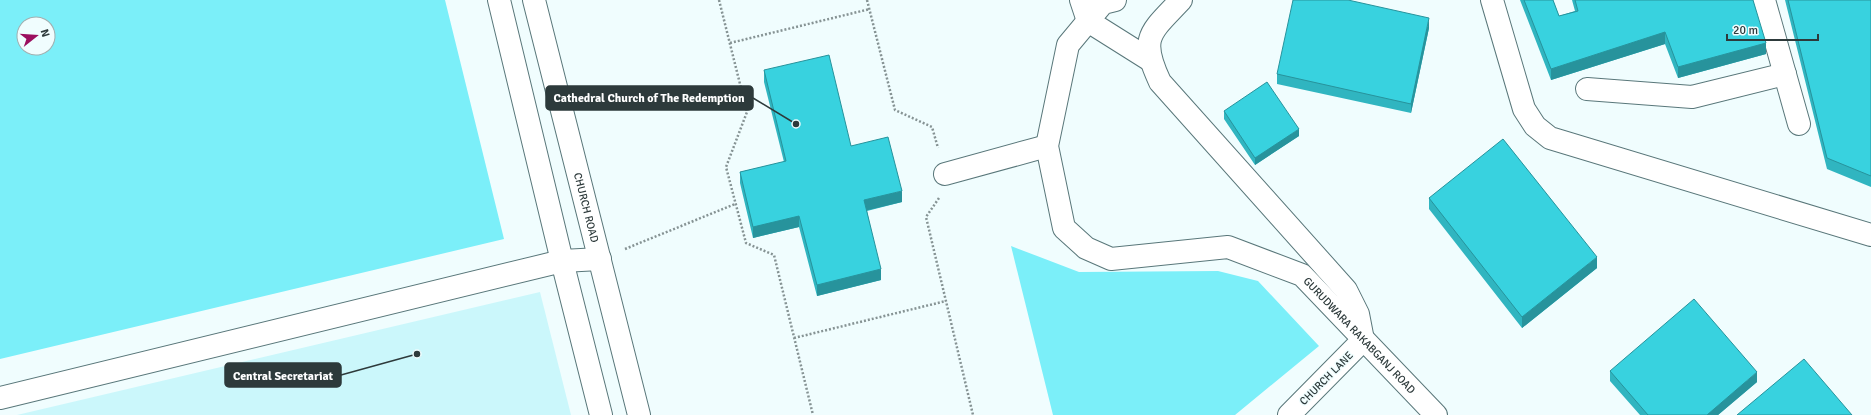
<svg xmlns="http://www.w3.org/2000/svg" width="1871" height="415" font-family="Signika,sans-serif">
  <rect width="100%" height="100%" fill="#f0fdfe"/>
  <path fill="#cbf7fb" d="M540,292L571,415H17Z"/>
  <path fill="#7beff9" fill-rule="evenodd" d="M0,0H445L504,239L0,359ZM24,24H48V48H24Z
    M1011,246L1079,272L1218,271L1258,281L1319,346L1235,415H1053Z"/>
  <g fill="none" stroke-linecap="round" stroke-linejoin="round">
    <defs>
      <g id="minor">
        <path d="M499,0L562,261L601,415"/>
        <path id="s1" d="M534,0L639,415"/>
        <path d="M1081,0L1088,21L1150,60"/>
        <path id="s2" d="M1115,0L1103,3L1068,45L1047,146L1064,228L1086,248L1111,259L1228,247L1302,275L1436,415"/>
        <path d="M1181,0C1150,33 1139,37 1160,82L1346,290L1358,314L1363,340L1289,415"/>
        <path d="M1492,0L1524,109L1535,126L1550,138L1871,235"/>
        <path d="M1764,0L1799,124"/>
        <path d="M1587,89L1692,97L1785,74"/>
        <path d="M945,174L1047,146"/>
        <path d="M0,398L562,261L600,259"/>
      </g>
    </defs>
    <use href="#minor" stroke="#59777a" stroke-width="24"/>
    <path stroke="#869394" stroke-width="2.5" stroke-dasharray="2 2" stroke-linecap="butt" d="M719,0L747,112L726,167L746,243L774,255L813,415
      M867,0L895,110L932,127L938,148
      M730,43L870,9
      M939,198L926,217L973,415
      M625,249L735,204
      M794,338L946,301"/>
    <use href="#minor" stroke="#fff" stroke-width="22"/>
  </g>
  <path fill="#30b5c0" d="M1520,0H1553L1559,16L1575,11L1572,0H1753L1766,54L1678,78L1665,44L1551,80Z
    M1785,0H1871V187L1827,169Z
    M1429,28L1411,113L1277,84V74Z
    M764,70L851,146L902,202L867,211L881,280L817,296L799,227L753,238L740,183V172L784,162L764,82Z
    M1224,111L1299,136L1255,165L1224,119Z
    M1429,198L1597,268L1522,328L1429,209Z
    M1610,371L1757,382L1718,415H1640L1610,381Z"/>
  <path fill="#27939c" d="M1429,18V28L1411,113V104Z
    M1665,32V44L1551,80V69Z
    M1766,43V54L1678,78V67Z
    M1299,129V136L1255,165V158Z
    M902,191V202L864,211V200Z
    M799,216V227L753,238V227Z
    M1597,257V268L1522,328V317Z
    M881,269V280L817,296V285Z
    M1757,372V382L1718,415H1707Z"/>
  <path fill="#38d2df" stroke="#27939c" d="M1293,0H1348L1429,18L1411,104L1277,74Z
    M1524,0H1553L1559,16L1578,11L1575,0H1753L1766,43L1678,67L1665,32L1551,69Z
    M1788,0H1871V176L1827,158Z
    M829,55L851,146L888,137L902,191L864,200L881,269L817,285L799,216L753,227L740,172L786,161L764,70Z
    M1267,82L1299,129L1255,158L1224,111Z
    M1503,139L1597,257L1522,317L1429,198Z
    M1694,299L1757,372L1707,415H1648L1610,371Z
    M1804,359L1852,415H1737Z"/>
  <g text-anchor="middle" stroke-width="3" stroke-linejoin="round" paint-order="stroke">
    <g font-size="11" fill="#2d3a3b" stroke="#f0fdfe">
      <text dy="4" stroke="none"><textPath href="#s1" startOffset="214">CHURCH ROAD</textPath></text>
      <text dy="4" stroke="none"><textPath href="#s2" startOffset="591">GURUDWARA RAKABGANJ ROAD</textPath></text>
      <text transform="translate(1326 378) rotate(-45)" y="4">CHURCH LANE</text>
    </g>
  </g>
  <path fill="none" stroke="#2d3a3b" stroke-width="1.5" d="M796 124L753 98M417 354L341 375"/>
  <g fill="#2d3a3b" stroke="#f0fdfe" stroke-width="1.5">
    <circle cx="796" cy="124" r="4"/>
    <circle cx="417" cy="354" r="4"/>
  </g>
  <g fill="#2d3a3b" stroke="#2d3a3b" stroke-width="1.5">
    <rect x="546" y="86" width="207" height="24" rx="4"/>
    <rect x="225" y="363" width="116" height="24" rx="4"/>
  </g>
  <g font-size="12" text-anchor="middle" font-weight="bold" fill="#fff">
    <text x="649" y="102">Cathedral Church of The Redemption</text>
    <text x="283" y="380">Central Secretariat</text>
  </g>
  <g transform="translate(36 36) rotate(73)"><circle r="19" fill="#f0fdfe" stroke="#a2afb0"/>
  <path d="M0-3L7 15L0 10L-7 15Z" fill="#9b0f5f"/>
  <text y="-6" font-size="11" font-weight="bold" text-anchor="middle" fill="#2d3a3b">N</text>
  </g>
  <path d="M1727 34v6h91v-6" fill="none" stroke="#2d3a3b" stroke-width="2"/>
  <text x="1733" y="34" font-size="12" fill="#2d3a3b" stroke="#f0fdfe" stroke-width="3" paint-order="stroke">20 m</text>
</svg>
